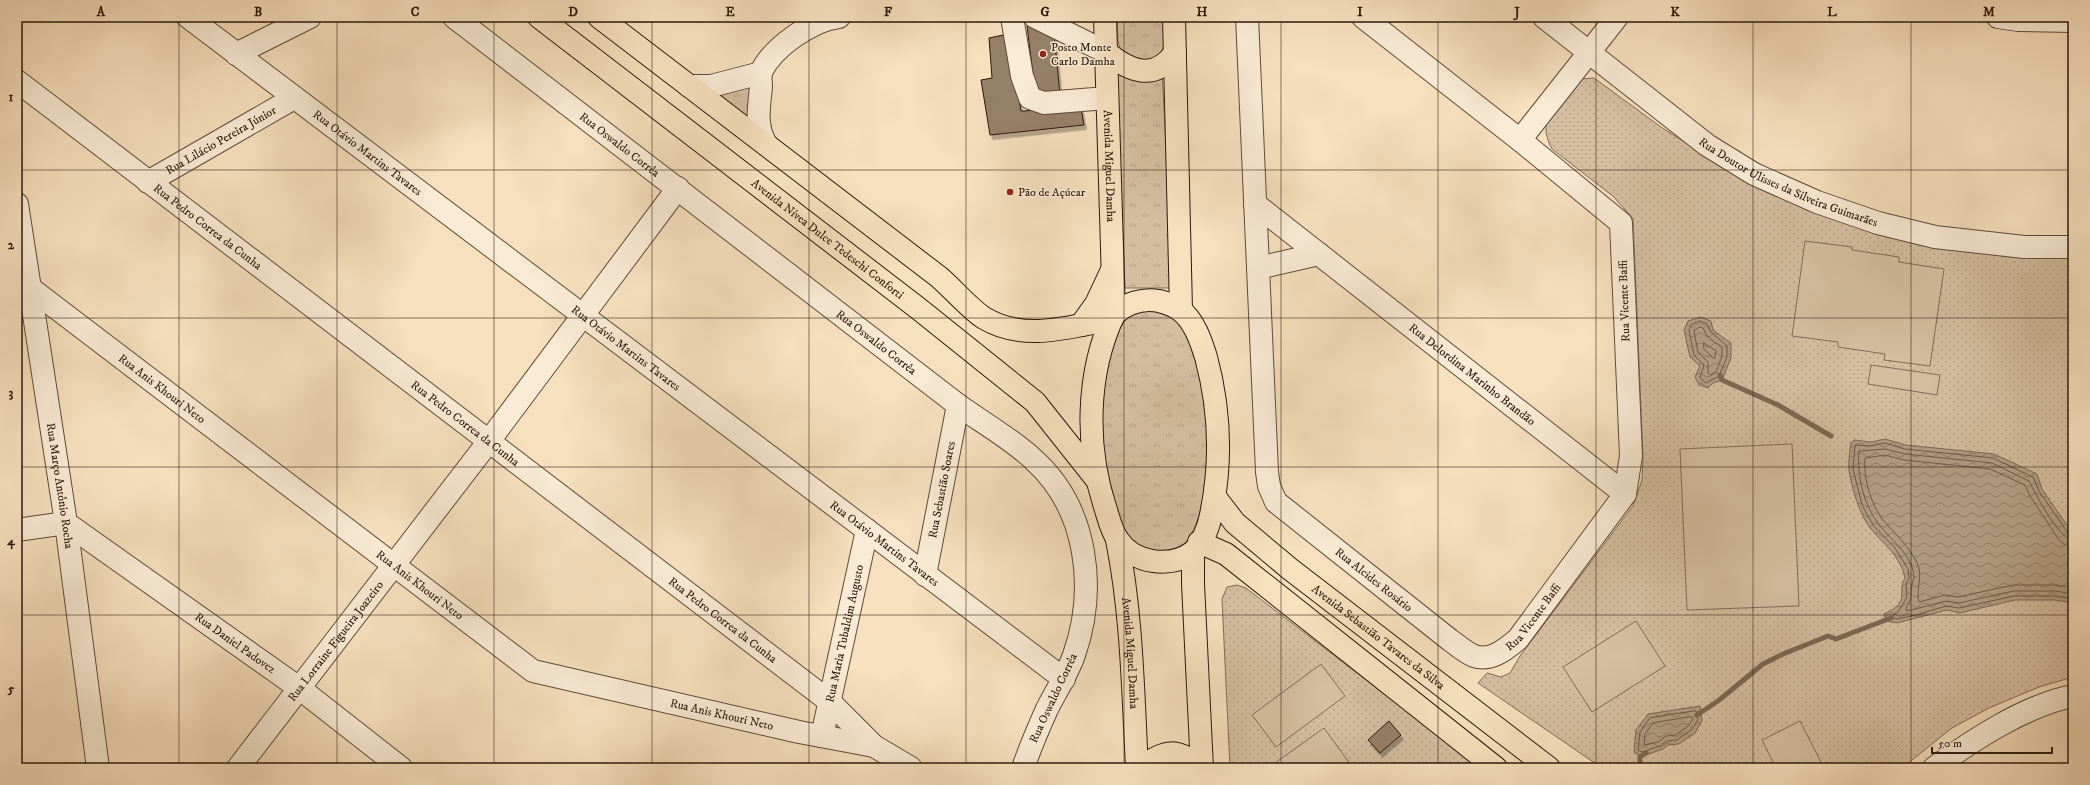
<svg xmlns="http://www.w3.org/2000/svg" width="2090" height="785" font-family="'IM FELL DW Pica',serif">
  <defs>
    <pattern id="grass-tufts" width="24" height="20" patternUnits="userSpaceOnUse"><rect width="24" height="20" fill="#d4bea0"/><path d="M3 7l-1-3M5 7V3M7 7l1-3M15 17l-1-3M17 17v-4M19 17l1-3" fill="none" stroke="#b6a388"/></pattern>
    <pattern id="park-dots" width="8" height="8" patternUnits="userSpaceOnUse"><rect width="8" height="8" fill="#d4bea0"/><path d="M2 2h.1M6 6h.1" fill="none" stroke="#b6a388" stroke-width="1.8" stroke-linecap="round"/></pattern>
    <pattern id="water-waves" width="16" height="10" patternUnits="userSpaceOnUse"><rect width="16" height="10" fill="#b19c81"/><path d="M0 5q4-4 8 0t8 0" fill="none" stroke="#907e68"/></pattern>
    <filter id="shadow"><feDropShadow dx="2.5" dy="4.5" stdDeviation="0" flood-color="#0004"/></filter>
  </defs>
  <rect width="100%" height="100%" fill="#f6e0be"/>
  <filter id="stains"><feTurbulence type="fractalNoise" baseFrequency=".005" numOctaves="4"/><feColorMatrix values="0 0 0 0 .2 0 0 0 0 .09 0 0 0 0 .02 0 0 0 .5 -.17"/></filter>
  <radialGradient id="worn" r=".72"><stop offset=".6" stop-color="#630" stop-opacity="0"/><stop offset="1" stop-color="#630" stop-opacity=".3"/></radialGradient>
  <path fill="url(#grass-tufts)" stroke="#806c56" d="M1117,17H1165C1164,42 1170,51 1145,64L1121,51L1118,41Z
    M1162,69L1173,288H1125L1116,71Z
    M755,79L751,127L707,93Z
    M1141,311C1151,311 1167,310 1176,318C1213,351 1219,507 1185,543C1178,549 1165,552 1156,552C1147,553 1131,543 1126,535C1122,530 1121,522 1119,515C1110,490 1103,463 1101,436C1099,408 1106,348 1122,325C1127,317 1133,314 1141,311Z"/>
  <path fill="url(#park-dots)" stroke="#806c56" d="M1594,78L1661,127L1747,182L1820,214L1937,248L2025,258H2073V677L2039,687L1989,708L1952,728L1902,768H1602L1478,683L1487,673L1501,677L1510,673L1520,656L1633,506L1642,480L1643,458L1633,219L1614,197L1552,149L1549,143L1546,133V124L1576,84L1582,79Z
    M1237,585L1246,588L1481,768H1230L1222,599L1227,587Z"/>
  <path fill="#d4bea0" stroke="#806c56" d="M1805,241L1852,247V250L1899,257V262L1944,269L1930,366L1884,360L1885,354L1838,347V342L1792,336Z
    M1871,365L1940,375L1937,395L1868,384Z
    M1792,444L1799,606L1687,610L1680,449Z
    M1636,621L1665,666L1592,712L1563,667Z
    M1321,664L1345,696L1276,747L1252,715Z
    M1800,721L1824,768H1776L1762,740Z
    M1324,728L1353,768H1268Z"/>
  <path fill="url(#water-waves)" stroke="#7c6852" d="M1701,317L1711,321L1713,330L1731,343V358L1722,380L1713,383L1708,388L1699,385L1695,377L1700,366L1690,357L1684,330L1688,321Z
    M1885,439L1906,445L1994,454L2037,474L2042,489L2073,534V603L2055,600H2015L1960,613L1947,610L1897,623L1886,621L1884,614C1912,602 1896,592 1905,578C1901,556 1883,544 1870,528C1859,513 1852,489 1849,470C1848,462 1850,451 1851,443L1854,440L1871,442Z
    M1700,706L1702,721L1695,733L1679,744L1668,745L1663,749L1640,757L1634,752L1636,730L1648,714Z"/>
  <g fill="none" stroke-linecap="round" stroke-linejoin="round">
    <path stroke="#6e5a46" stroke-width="1" d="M1700,321L1707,324L1711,332L1727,346V357L1719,376L1706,383L1700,378L1704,365L1694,355L1689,330L1691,325Z
      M1700,327L1703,328L1707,336L1722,348V356L1716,372L1710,375L1708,373V362L1698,352L1694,331Z
      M1704,343L1716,351L1715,358H1713L1704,349Z
      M2073,535L2068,533L2039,491L2033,477L1993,458L1905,449L1885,443L1871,446L1855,445L1853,469L1862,505L1873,525L1895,548L1908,569L1909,578L1906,584L1907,597L1898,612L1893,615V618L1897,619L1916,615L1946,606L1959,608L2014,596H2055L2073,599
      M2073,540C2059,540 2035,493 2029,481L1992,463L1905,454L1885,449L1859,451C1857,475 1863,502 1877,522C1888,538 1913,554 1914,577C1914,580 1912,582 1912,585C1909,597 1914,596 1906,608L1907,611L1946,601L1959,603L2014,591H2055L2073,594
      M2073,546L2065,545L2059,540L2030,496L2025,485L1990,469L1904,460L1885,455L1865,458C1863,477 1871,505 1883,520C1895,534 1909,546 1917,563C1924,576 1915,590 1919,602L1945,595L1958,597L2013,585H2056L2073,588
      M1695,711L1697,712L1698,720L1691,730L1677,740L1667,741L1660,746L1642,752L1638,750L1640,732L1650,718Z
      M1690,717L1693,719L1688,726L1676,735L1666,736L1658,742L1644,745L1645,734L1653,723Z"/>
    <path stroke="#7c6852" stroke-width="5" d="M1720,375L1722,380L1778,405L1831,436
      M1697,715L1718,701L1763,664L1783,654L1828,636L1836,639L1891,618
      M1640,768V757L1646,753"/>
  </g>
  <path fill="#958068" stroke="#2c190b" filter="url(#shadow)" d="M1027,26L1054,33L1060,95L1019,99L1033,75Z
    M1008,34L1021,111L1081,108L1084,125L990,135L981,80L992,78L989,38Z
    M1389,721L1401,735L1380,753L1368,740Z"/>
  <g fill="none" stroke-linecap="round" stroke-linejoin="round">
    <defs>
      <g id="minor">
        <path id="s1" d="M188,17L1064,679"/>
        <path id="s2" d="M454,17L958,405C983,423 1012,439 1034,460C1088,509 1097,589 1074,655C1067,675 1056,691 1047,709C1038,729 1030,748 1023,768"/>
        <path d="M1012,17L1022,76L1030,98L1044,103L1107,98"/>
        <path d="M1035,17L1106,52"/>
        <path id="s3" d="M1247,17L1267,472L1269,486L1276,502L1450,640C1457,645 1466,653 1474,656C1491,662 1506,649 1518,639L1625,494L1631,456L1621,223L1520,140L1363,17"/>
        <path id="s4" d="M1544,17L1707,145L1754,174L1817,202L1878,223L1935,237L2024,247H2073"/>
        <path d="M1998,17L2018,20L2073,21"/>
        <path d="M236,54L310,17"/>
        <path id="s5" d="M17,81L829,701L874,746L911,768"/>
        <path d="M689,86H711L761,73"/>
        <path d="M1520,140L1617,17"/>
        <path d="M766,144C755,126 759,107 761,87C761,83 760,76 761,72C773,47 812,20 839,17"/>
        <path id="s6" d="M148,182L294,98"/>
        <path id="s7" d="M17,204L66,523L98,768"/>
        <path id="s8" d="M1255,204L1625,494"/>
        <path d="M1258,268L1319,254"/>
        <path id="s9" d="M30,288L533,671L799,732L874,746"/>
        <path id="s10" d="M17,530L66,523L299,688L401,768"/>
        <path id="s11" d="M925,575L958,405"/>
        <path id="s12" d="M822,736L867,530"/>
        <path id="s13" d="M238,768L489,441L678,188"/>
        <path d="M1934,768C1973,740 2026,705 2073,696"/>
      </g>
      <g id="major">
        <path id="s14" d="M539,17L919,309L1035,402L1097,480"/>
        <path d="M599,17L939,277C952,288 970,309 984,318C1024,342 1069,327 1112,319"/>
        <path id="s15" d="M1105,17L1114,314C1086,373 1085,448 1106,510C1109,520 1112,532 1118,540C1133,563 1170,569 1193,552C1202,545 1209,526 1211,515C1222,462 1220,409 1206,357C1201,341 1194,320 1180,310C1174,305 1167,303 1159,301C1143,298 1127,303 1114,314"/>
        <path d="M1174,17L1181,310"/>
        <path d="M1106,52C1129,71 1154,82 1175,53"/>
        <path d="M1081,325L1096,304L1111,272"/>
        <path id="s16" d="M1215,497L1235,523L1290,569L1549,768"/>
        <path id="s17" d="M1117,540C1132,614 1133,692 1137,768"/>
        <path d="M1199,542L1226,554L1496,768"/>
        <path d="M1193,552V584L1202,768"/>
        <path d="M1141,768C1166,749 1177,748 1202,768"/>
      </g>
    </defs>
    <use href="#minor" stroke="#5e4b38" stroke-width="24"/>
    <use href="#major" stroke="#2c190b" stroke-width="24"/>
    <use href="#minor" stroke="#f9ebd5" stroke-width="22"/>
    <use href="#major" stroke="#f6e0be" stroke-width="22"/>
  </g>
  <path fill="none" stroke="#2c190b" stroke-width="1" stroke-opacity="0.55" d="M179,17V768M337,17V768M494,17V768M652,17V768M809,17V768M966,17V768M1124,17V768M1281,17V768M1438,17V768M1596,17V768M1753,17V768M1911,17V768M17,170H2073M17,318H2073M17,467H2073M17,615H2073"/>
  <g fill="#8f2418" stroke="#f9ebd5" stroke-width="1.5">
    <circle cx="1043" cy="54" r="4"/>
    <circle cx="1010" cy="192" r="4"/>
  </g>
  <g text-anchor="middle" stroke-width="3" stroke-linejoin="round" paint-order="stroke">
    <g font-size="12" fill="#2c190b" stroke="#f9ebd5" text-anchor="start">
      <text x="1051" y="51">Posto Monte<tspan x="1051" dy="14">Carlo Damha</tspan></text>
      <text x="1018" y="196">Pão de Açúcar</text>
    </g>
    <g font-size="12" fill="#2c190b" stroke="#f9ebd5">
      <text dy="4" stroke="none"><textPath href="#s6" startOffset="84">Rua Lilácio Pereira Júnior</textPath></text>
      <text dy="4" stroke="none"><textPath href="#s2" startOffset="209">Rua Oswaldo Corrêa</textPath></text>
      <text dy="4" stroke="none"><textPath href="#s1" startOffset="225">Rua Otávio Martins Tavares</textPath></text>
      <text dy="4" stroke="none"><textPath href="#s15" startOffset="149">Avenida Miguel Damha</textPath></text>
      <text dy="4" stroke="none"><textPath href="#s4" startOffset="297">Rua Doutor Ulisses da Silveira Guimarães</textPath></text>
      <text dy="4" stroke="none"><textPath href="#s5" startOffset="240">Rua Pedro Correa da Cunha</textPath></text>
      <text dy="4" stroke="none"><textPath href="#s14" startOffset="364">Avenida Nívea Dulce Tedeschi Conforti</textPath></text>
      <text transform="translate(1624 301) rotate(-92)" y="4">Rua Vicente Baffi</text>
      <text dy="4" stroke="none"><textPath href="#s2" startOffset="533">Rua Oswaldo Corrêa</textPath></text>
      <text dy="4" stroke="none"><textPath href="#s1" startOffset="549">Rua Otávio Martins Tavares</textPath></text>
      <text dy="4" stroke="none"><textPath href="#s8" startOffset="276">Rua Delordina Marinho Brandão</textPath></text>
      <text dy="4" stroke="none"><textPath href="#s9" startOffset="166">Rua Anis Khouri Neto</textPath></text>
      <text dy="4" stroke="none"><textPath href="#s5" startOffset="564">Rua Pedro Correa da Cunha</textPath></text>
      <text dy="4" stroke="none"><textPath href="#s7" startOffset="285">Rua Março Antônio Rocha</textPath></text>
      <text dy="4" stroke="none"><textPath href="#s11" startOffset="87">Rua Sebastião Soares</textPath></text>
      <text dy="4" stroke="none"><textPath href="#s1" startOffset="873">Rua Otávio Martins Tavares</textPath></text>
      <text dy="4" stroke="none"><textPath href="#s3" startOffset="612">Rua Alcides Rosário</textPath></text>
      <text dy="4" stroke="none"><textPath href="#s9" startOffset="490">Rua Anis Khouri Neto</textPath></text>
      <text dy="4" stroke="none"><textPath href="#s3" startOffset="814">Rua Vicente Baffi</textPath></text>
      <text dy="4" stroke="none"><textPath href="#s5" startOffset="888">Rua Pedro Correa da Cunha</textPath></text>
      <text dy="4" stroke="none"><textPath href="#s12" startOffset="105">Rua Maria Tubaldim Augusto</textPath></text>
      <text dy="4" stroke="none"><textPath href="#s16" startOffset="216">Avenida Sebastião Tavares da Silva</textPath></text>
      <text dy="4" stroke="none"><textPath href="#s13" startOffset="160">Rua Lorraine Figueira Joazeiro</textPath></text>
      <text dy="4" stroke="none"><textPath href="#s10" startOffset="257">Rua Daniel Padovez</textPath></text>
      <text dy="4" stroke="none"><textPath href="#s17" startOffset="114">Avenida Miguel Damha</textPath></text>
      <text transform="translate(1053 698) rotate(-65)" y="4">Rua Oswaldo Corrêa</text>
      <text dy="4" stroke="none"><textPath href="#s9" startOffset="826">Rua Anis Khouri Neto</textPath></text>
    </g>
  </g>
  <rect width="2090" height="785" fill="none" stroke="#f6e0be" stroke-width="44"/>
  <path d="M1932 747v6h120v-6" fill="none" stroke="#2c190b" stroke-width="2"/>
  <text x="1938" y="747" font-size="12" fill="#2c190b" stroke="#f9ebd5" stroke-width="3" paint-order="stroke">50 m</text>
  <rect x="22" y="22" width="2046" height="741" fill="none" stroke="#2c190b" stroke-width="1.5"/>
  <g font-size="13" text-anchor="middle" font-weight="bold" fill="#2c190b">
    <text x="101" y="16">A</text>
    <text x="258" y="16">B</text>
    <text x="415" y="16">C</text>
    <text x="573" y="16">D</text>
    <text x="730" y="16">E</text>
    <text x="888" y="16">F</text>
    <text x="1045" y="16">G</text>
    <text x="1202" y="16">H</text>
    <text x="1360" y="16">I</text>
    <text x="1517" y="16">J</text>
    <text x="1675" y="16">K</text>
    <text x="1832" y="16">L</text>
    <text x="1989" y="16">M</text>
    <text x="11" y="101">1</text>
    <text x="11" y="249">2</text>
    <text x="11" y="397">3</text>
    <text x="11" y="545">4</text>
    <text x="11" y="693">5</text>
  </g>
  <rect width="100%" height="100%" filter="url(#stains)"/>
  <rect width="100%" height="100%" fill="url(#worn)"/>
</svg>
